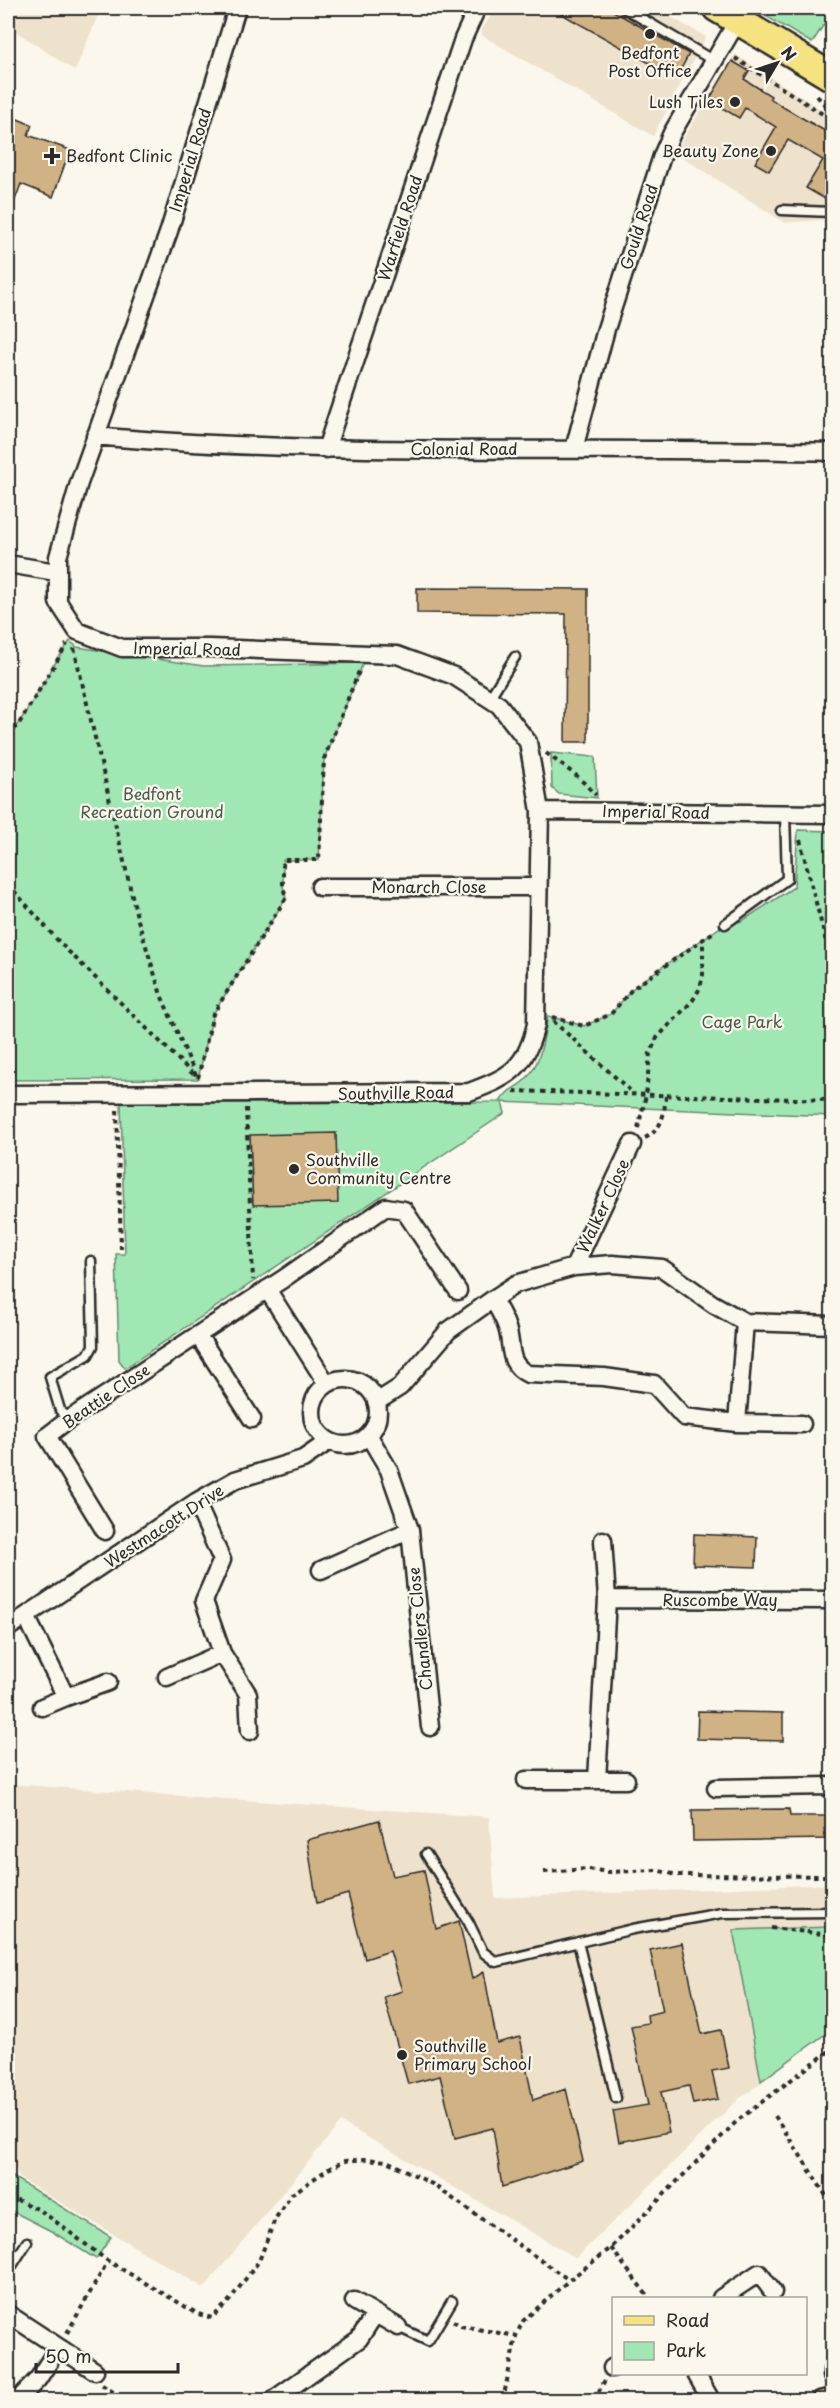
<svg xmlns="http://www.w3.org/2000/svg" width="840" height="2408" font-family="'Playpen Sans',sans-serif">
  <rect width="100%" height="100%" fill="#fbf7ec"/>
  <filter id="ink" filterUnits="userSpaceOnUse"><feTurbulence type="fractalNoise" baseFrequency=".0167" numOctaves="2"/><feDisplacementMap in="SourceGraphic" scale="12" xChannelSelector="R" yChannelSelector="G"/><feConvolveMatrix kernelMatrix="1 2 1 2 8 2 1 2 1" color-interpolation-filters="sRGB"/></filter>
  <g filter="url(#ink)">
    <path fill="#eee2cd" d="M8,8H101L75,71L8,26Z
      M496,8H655L706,37L653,136L483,36L481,31Z
      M735,54L832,117V219L785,223L677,154V149Z
      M8,1784L489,1817L495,1898L832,1884V2029L734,2103L576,2258L341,2122L204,2288L19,2178L8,2149Z"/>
    <path fill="#a1e7b4" stroke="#668970" stroke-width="1.5" d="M752,8H832V12L812,43Z
      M70,641L77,647L204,666L363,663L324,759L319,860H283V886L286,898L213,1014L198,1079L8,1080V737C32,708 47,672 70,641Z
      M551,753L595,757L597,798L559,794L552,788Z
      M798,830L832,831V1116L502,1102L505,1113L125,1368L119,1360L116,1254H125L121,1103L500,1102C509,1087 515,1090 525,1080C542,1063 543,1038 548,1016L584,1026L611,1014L632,989L659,969L725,924L742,921L794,887Z
      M832,1927V2029L761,2081L733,1930Z
      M8,2170L11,2176L111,2237L96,2259L51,2231L8,2209Z"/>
    <path fill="#d1b284" stroke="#2b2b2b" stroke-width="1.5" d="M551,8H608L689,54L676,78Z
      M732,61L749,71L744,79L771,96L770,98L783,107L832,135V203L806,188L823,160L788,140L769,171L755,163L776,127L745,108L739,118L709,100Z
      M8,115L32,125L28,135L70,150L53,197L21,184L9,216Z
      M417,588L588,589V742H565L566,614L417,613Z
      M336,1133L338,1203L253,1205L250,1135Z
      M694,1534L757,1537L756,1567L693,1565Z
      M698,1711L783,1713V1741L697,1739Z
      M789,1809L790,1816H832V1839L693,1841L692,1810Z
      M379,1820L393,1876L424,1870L436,1929L459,1921L472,1979L484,1972L497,2043L520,2037L533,2100L566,2089L583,2161L502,2187L493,2128L455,2138L440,2076L408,2084L384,1997L402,1991L390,1951L365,1959L348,1894L317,1903L307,1840Z
      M682,1943L702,2034L721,2030L729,2068L712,2071L718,2099L693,2104L689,2086L661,2092L669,2132L619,2142L613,2111L648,2105L631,2026L648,2023L647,2015L663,2011L650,1950Z"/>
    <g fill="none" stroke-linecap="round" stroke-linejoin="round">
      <defs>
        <path id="lane" d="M624,8L714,61
          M782,210L832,212
          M489,699L515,657
          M725,924L787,879L785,813
          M68,1420L60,1410L50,1377L88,1355L93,1346L91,1261
          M426,1854L469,1923L483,1952L496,1962L633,1929L722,1913L832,1912
          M578,1942L616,2098
          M8,2272L27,2242
          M398,2327L428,2341L452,2301"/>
        <path id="street" d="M95,436C340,458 587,445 832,452
          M326,449L463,39L477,8
          M574,449L606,329L662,156L672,133L738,20
          M8,564L56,572
          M540,811L832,814
          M320,887H538
          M8,1094L469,1092C510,1077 526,1068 536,1024L540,811L528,742L499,705L454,676L397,655L210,648H122L77,631L58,602V557L79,483L169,231L237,8
          M574,1267L632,1144
          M267,1289L327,1384
          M493,1299C497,1307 503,1316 506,1325C514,1344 505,1363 528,1374L604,1377L654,1384L684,1417L737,1423L802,1424
          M198,1335L252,1419
          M312 1412a33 33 0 1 1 66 0a33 33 0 1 1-66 0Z
          M378,1401L400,1387L448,1331L493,1299L516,1284L574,1267L612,1264L662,1268L713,1304L745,1322L832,1325
          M737,1423L745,1322
          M369,1436L389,1470L410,1530L430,1727
          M105,1531L47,1436L68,1420L283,1279L386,1207L404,1210L458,1291
          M603,1540L607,1599L832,1600
          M321,1570L410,1530
          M26,1616L66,1697L42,1707
          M8,1628L196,1502L235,1480L303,1459L329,1441
          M222,1653L248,1694L250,1731
          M167,1677L222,1653L204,1601L222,1560L196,1502
          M66,1697L108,1682
          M526,1780H597L607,1599
          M597,1780H626
          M716,1788L832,1786
          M721,2298L759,2273L773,2292
          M354,2301L398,2327
          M8,2314L95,2371
          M612,2368L614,2367
          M832,2371V2376
          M696,2374L711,2400
          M18,2400L38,2379L58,2348
          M273,2400L359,2339L375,2314
          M820,2400L832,2397"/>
        <path id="primary" d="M717,8L832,77"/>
      </defs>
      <use href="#lane" stroke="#2b2b2b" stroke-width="13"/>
      <use href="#street" stroke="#2b2b2b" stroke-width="21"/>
      <use href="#primary" stroke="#2b2b2b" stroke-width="32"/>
      <path stroke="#2b2b2b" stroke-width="4" stroke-dasharray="4.5 4.5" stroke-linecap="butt" d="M687,8L695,12
        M735,58L832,120
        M817,96L832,113
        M74,648L137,917L161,995L197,1078
        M8,737L20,722L67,644
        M546,753L577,776L596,795
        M800,840L832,965
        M8,884L60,943L195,1076
        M552,1017L584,1026L611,1014L632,989L715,931
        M553,1021L634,1094
        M198,1078L213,1014L286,898L283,886V860H319L324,759L359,671
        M514,1091L832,1100
        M246,1108L253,1280
        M117,1110L121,1249
        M638,1128L646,1095L650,1053L657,1038L693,1000L700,988L703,975V940
        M645,1138C663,1129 664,1114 666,1096
        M544,1872L588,1869L609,1872L656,1870L677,1875L832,1876
        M771,1928L832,1935
        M775,2116L832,2205
        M8,2196L40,2210L108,2261L198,2314L212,2318L229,2301L259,2261L275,2219L292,2194L328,2169L345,2161L365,2159L387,2161L432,2184L569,2280
        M611,2248L649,2298
        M453,2321L461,2326L516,2336
        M67,2333L108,2261
        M102,2385L126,2400
        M503,2400L516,2336L523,2321L569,2280L611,2248L738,2120L832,2049
        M594,2400L605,2380"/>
      <use href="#lane" stroke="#fbf7ec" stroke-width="8"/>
      <use href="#street" stroke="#fbf7ec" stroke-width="16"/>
      <use href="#primary" stroke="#f6e281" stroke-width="27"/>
    </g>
  </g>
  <g fill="#2b2b2b" stroke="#fbf7ec" stroke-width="2">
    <circle cx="650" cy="34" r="6"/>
    <circle cx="735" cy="102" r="6"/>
    <circle cx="771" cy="151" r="6"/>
    <path d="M49 147h6v6h6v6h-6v6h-6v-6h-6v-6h6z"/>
    <circle cx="294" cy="1169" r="6"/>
    <circle cx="402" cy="2055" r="6"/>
  </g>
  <g text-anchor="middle" stroke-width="4.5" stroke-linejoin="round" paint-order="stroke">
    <g font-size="16" fill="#2b2b2b" stroke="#fbf7ec" text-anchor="start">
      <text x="650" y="59" text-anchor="middle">Bedfont<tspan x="650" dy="18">Post Office</tspan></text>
      <text x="723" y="108" text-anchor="end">Lush Tiles</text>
      <text x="759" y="157" text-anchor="end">Beauty Zone</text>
      <text x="66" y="162">Bedfont Clinic</text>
      <text x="306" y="1166">Southville<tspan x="306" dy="18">Community Centre</tspan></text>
      <text x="414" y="2052">Southville<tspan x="414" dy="18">Primary School</tspan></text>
    </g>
    <g font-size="16" fill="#2b2b2b" stroke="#fbf7ec">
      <text transform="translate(190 160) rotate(-73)" y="6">Imperial Road</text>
      <text transform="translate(639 227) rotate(-72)" y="6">Gould Road</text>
      <text transform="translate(400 228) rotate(-72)" y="6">Warfield Road</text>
      <text x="464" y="455">Colonial Road</text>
      <text transform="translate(187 649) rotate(1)" y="6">Imperial Road</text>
      <text transform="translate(656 812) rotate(1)" y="6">Imperial Road</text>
      <text x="429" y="893">Monarch Close</text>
      <text transform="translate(396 1093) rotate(-1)" y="6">Southville Road</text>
      <text transform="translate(603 1206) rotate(-65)" y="6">Walker Close</text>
      <text transform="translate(106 1396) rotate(-34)" y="6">Beattie Close</text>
      <text transform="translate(164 1526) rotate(-33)" y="6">Westmacott Drive</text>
      <text x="720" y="1606">Ruscombe Way</text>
      <text transform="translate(420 1629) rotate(-96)" y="6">Chandlers Close</text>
    </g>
    <g font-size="16" fill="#485a4d" stroke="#fbf7ec">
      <text x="152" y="800">Bedfont<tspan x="152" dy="18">Recreation Ground</tspan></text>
      <text x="742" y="1028">Cage Park</text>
    </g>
  </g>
  <rect width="840" height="2408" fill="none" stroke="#fbf7ec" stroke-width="30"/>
  <rect x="15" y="15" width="810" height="2378" fill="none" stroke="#2b2b2b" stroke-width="2" filter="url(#ink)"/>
  <rect x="612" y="2297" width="195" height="78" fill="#fbf7ec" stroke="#a8a59f" stroke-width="1.5"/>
  <rect x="624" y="2316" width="30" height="9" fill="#f6e281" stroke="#a8a59f" stroke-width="1.5"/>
  <text x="666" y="2327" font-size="18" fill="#2b2b2b">Road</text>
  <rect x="624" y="2342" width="30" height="18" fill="#a1e7b4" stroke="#a8a59f" stroke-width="1.5"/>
  <text x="666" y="2357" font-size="18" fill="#2b2b2b">Park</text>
  <g transform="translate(777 63) rotate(51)" stroke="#fbf7ec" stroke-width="4.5" paint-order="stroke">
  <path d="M0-4.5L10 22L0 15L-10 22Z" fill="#2b2b2b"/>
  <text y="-9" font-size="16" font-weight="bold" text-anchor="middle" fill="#2b2b2b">N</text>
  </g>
  <path d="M36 2363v9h142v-9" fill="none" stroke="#2b2b2b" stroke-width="3"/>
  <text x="45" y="2363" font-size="18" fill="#2b2b2b" stroke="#fbf7ec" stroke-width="4.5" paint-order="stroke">50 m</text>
</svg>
